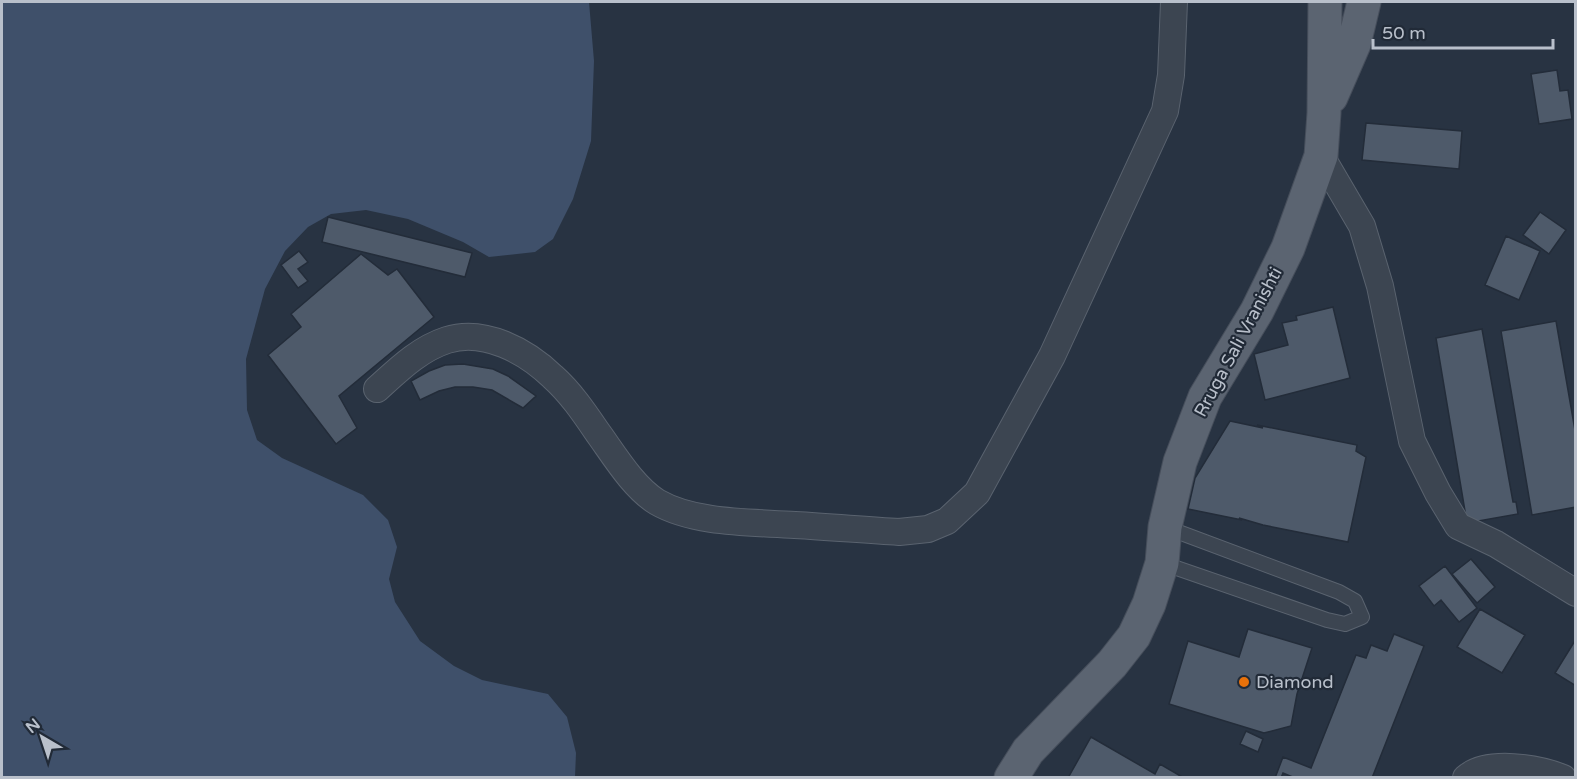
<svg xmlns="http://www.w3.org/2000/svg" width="1577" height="779" font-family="'Varela Round',sans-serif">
  <rect width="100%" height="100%" fill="#283342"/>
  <path fill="#3f506a" d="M2,2H589L594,61L591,141L573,199L553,239L535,252L489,257L463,242L408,219L366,210L331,214L308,227L285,251L265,289L246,359L247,410L257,440L282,458L363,495L388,520L397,547L389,579L395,602L420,641L454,666L482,680L548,694L567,717L576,753L575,777H2Z"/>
  <path fill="#4e5a6a" stroke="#232c39" stroke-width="1.5" d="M1557,70L1560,91L1568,90L1572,119L1539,124L1531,74Z
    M1366,123L1462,131L1459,169L1362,160Z
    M1540,212L1566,230L1549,254L1523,235Z
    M328,217L472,253L465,277L322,242Z
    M1506,236L1540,251L1519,300L1485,285Z
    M299,251L308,262L298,269L308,281L298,288L281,265Z
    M361,254L388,275L397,269L434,317L339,396L357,428L336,444L268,355L301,327L291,314Z
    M1333,307L1350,378L1265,400L1254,354L1288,345L1282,323L1297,320L1296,316Z
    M1556,321L1576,436V507L1532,515L1501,331Z
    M1482,329L1513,502H1516L1518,514L1467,523L1436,338Z
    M463,364L493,369L508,376L536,396L523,408L492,390L473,387H455L439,391L420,400L411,381L429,371L445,365Z
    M1230,421L1263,428L1257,425L1357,445L1356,451L1366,457L1348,542L1263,525L1239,518L1242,520L1188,509L1195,478Z
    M1471,559L1495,587L1477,603L1452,574Z
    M1445,566L1477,608L1459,622L1441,600L1434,606L1419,586Z
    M1480,609L1525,635L1502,673L1457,647Z
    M1248,629L1312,648L1297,694L1291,726L1264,733L1169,704L1188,641L1239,657Z
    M1394,634L1424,646L1372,778H1295L1283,773L1281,778H1275L1283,757L1311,768L1356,655L1366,658L1371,645L1387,651Z
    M1576,639V686L1555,673Z
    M1246,731L1263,739L1258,752L1240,744Z
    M1091,737L1155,774L1160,764L1184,778H1068Z"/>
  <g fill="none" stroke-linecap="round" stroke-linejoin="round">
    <defs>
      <path id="service" d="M1162,563L1327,620L1345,624L1362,617L1355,601L1339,592L1165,527"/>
      <path id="minor" d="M1321,156L1362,226L1380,286L1412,441L1438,493L1458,526L1496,544L1576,593
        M377,389C398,370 419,349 447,340C484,328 526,351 553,377C571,393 585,414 598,433C614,455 633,487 657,502C695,524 753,522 795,525C830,527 865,530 899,532L928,529L947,521L977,493L1052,356L1165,111L1171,75L1174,2
        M1466,778C1487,759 1539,768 1563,778"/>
      <path id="primary" d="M1331,97L1354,44L1364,2
        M1011,778L1028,751L1112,664L1134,636L1149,604L1162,563L1165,527L1180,462L1205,397L1257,311L1288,248L1321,156L1324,113L1325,2"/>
    </defs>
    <use href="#service" stroke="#5a636f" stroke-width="16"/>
    <use href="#minor" stroke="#5a636f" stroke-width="28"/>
    <use href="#primary" stroke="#464e5b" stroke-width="35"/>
    <use href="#service" stroke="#3c4551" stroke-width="14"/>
    <use href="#minor" stroke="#3c4551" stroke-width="26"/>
    <use href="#primary" stroke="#5b6471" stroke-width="33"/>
  </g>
  <circle fill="#e8710a" stroke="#212a37" stroke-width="2" cx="1244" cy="682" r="6"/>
  <g text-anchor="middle" stroke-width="4.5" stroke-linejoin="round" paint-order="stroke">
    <g font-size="18" fill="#b9c0cb" stroke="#212a37">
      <text transform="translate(1238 342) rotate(-62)" y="6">Rruga Sali Vranishti</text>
    </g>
    <g font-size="18" fill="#b9c0cb" stroke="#212a37" text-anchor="start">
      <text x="1256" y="688">Diamond</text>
    </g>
  </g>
  <rect width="1577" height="779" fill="none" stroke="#b9c0cb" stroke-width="6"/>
  <g transform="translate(42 737) rotate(321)" stroke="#212a37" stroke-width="4.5" paint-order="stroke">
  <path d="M0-4.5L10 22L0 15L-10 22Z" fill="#b9c0cb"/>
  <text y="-9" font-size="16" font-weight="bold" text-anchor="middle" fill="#b9c0cb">N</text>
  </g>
  <path d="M1373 39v9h180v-9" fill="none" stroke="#b9c0cb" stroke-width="3"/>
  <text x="1382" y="39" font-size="18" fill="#b9c0cb" stroke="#212a37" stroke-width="4.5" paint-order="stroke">50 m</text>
</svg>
